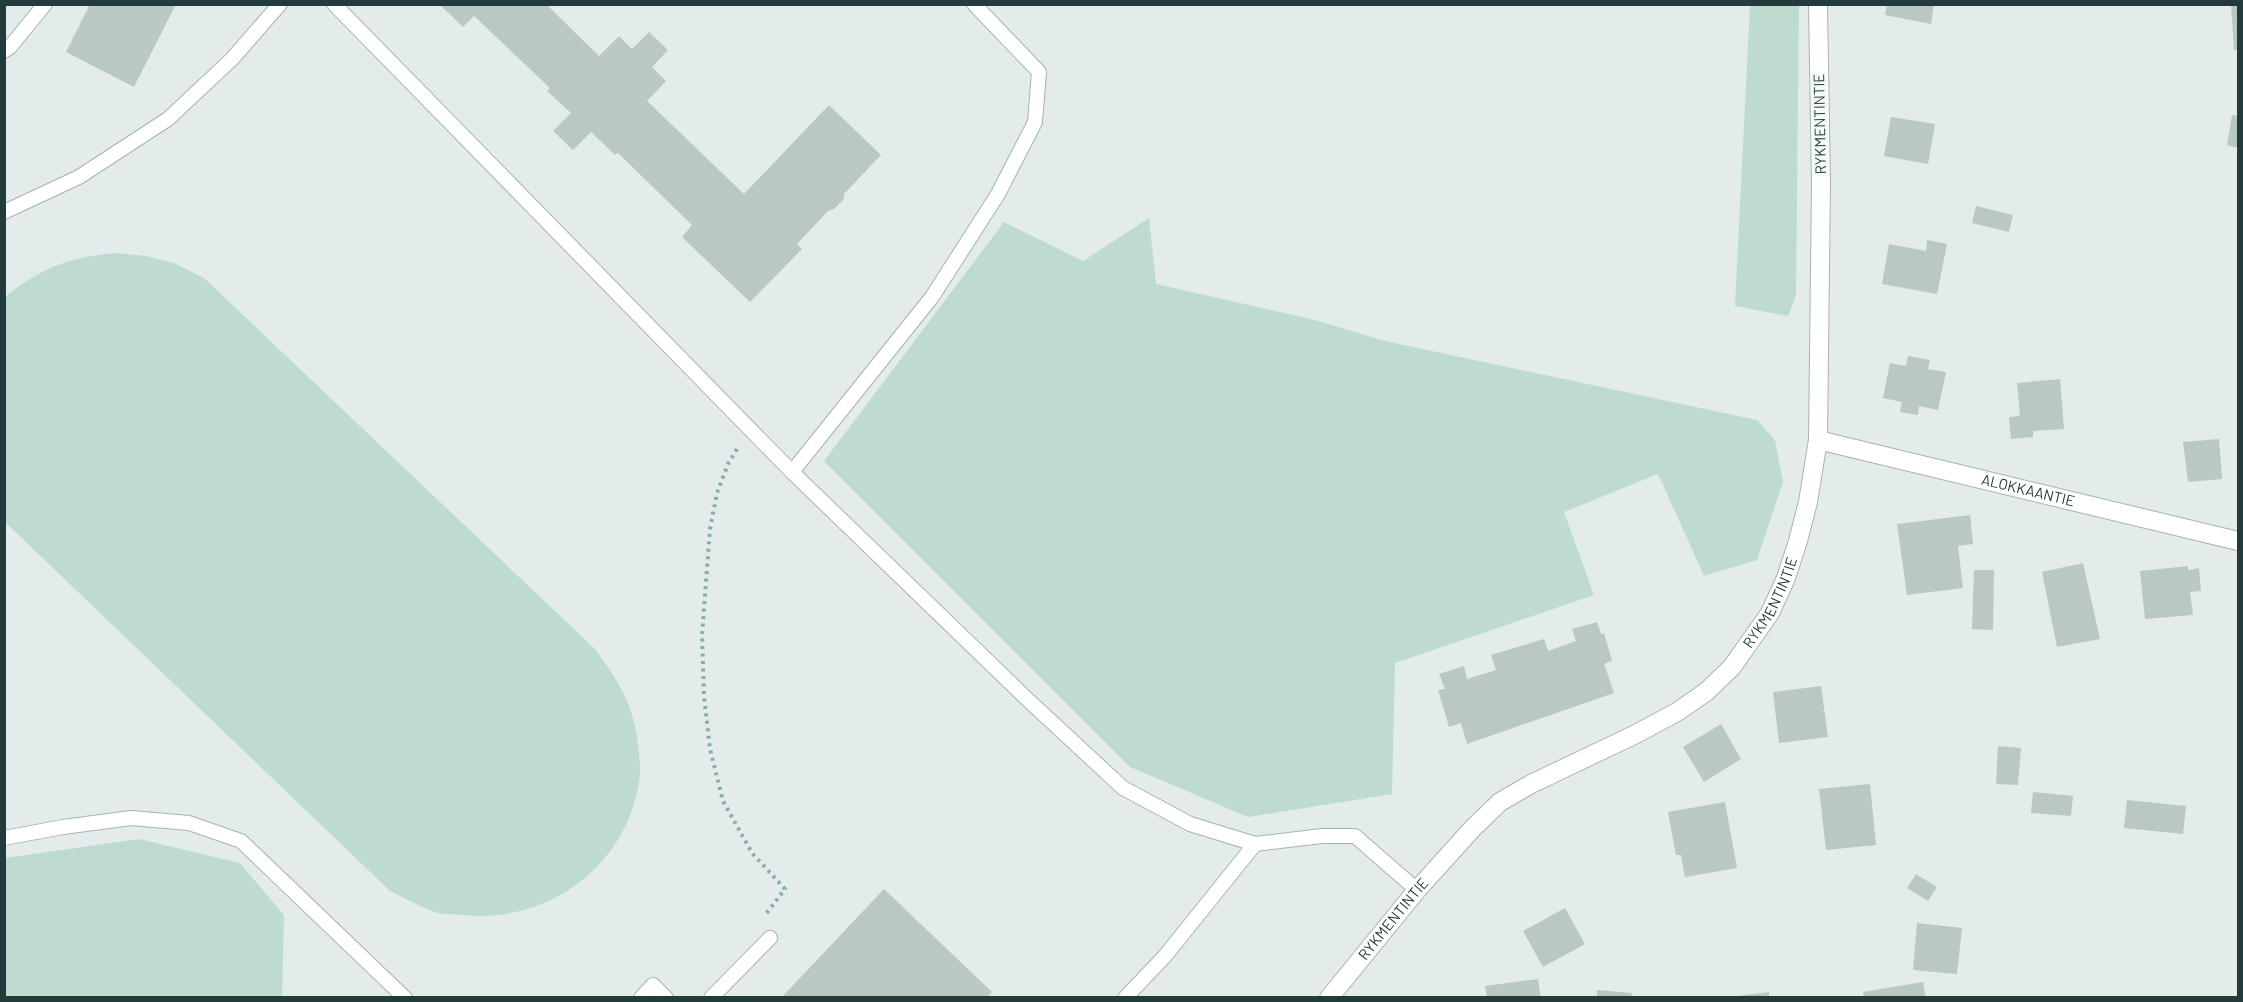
<svg xmlns="http://www.w3.org/2000/svg" width="2243" height="1002" font-family="Barlow,sans-serif">
  <rect width="100%" height="100%" fill="#e3eceb"/>
  <path fill="#bddccf" d="M1750,5H1799L1796,295L1788,316L1735,306Z
    M1149,218L1156,284L1315,320L1385,341L1757,420L1775,440L1783,482L1757,560L1704,576L1658,474L1564,512L1594,595L1395,663L1392,794L1248,817L1130,767L824,461L1004,222L1083,261Z
    M117,253L146,256L174,263L204,278L595,649C621,685 635,707 639,752C639,760 641,768 640,775C630,864 550,924 463,915C454,914 444,915 435,912C420,907 405,898 390,891L5,522V297C42,267 70,257 117,253Z
    M139,839L240,863L284,915L282,997H5V858Z"/>
  <path fill="#b9c7c5" d="M90,4H176L134,87L66,52Z
    M439,4H546L599,56L619,36L632,49L649,32L668,50L652,67L666,81L647,101L744,194L829,105L881,155L844,194V199L834,209L828,211L797,244L802,249L750,302L682,237L692,225L618,153L615,155L591,132L573,150L553,131L571,113L547,91L550,88L474,16L463,27Z
    M1887,4H1934L1931,24L1885,15Z
    M2231,4H2238V50H2234Z
    M2232,115L2238,116V148L2227,145Z
    M1891,117L1935,124L1928,164L1884,156Z
    M1976,206L2013,215L2009,232L1972,223Z
    M1927,240L1947,244L1937,294L1882,284L1889,244L1926,251Z
    M1908,356L1930,360L1928,369L1946,372L1938,410L1919,406L1918,415L1900,412L1902,402L1883,398L1890,363L1906,366Z
    M2060,379L2064,429L2033,431V437L2011,439L2009,417L2020,416L2017,383Z
    M2219,439L2222,479L2188,482L2183,442Z
    M1970,515L1973,544L1958,546L1963,588L1907,595L1897,524Z
    M2083,563L2100,639L2057,647L2042,572Z
    M2188,566V570L2199,568L2201,591L2190,592L2193,615L2145,619L2140,571Z
    M1974,570H1994L1993,630L1972,629Z
    M1597,622L1601,634L1604,633L1612,661L1604,664L1614,693L1467,744L1461,723L1449,727L1438,690L1445,689L1439,674L1464,666L1467,679L1496,670L1491,655L1544,639L1548,651L1576,641L1572,629Z
    M1821,686L1828,737L1779,743L1773,692Z
    M1721,724L1741,759L1704,782L1683,747Z
    M1998,746L2021,748L2018,785L1996,784Z
    M1870,784L1876,845L1826,850L1819,789Z
    M2033,792L2073,796L2071,816L2031,813Z
    M2127,800L2186,806L2183,834L2124,828Z
    M1725,802L1737,868L1685,877L1681,855H1676L1668,812Z
    M1916,874L1937,887L1928,901L1907,888Z
    M884,889L992,992L987,998H781Z
    M1565,908L1585,944L1543,967L1523,931Z
    M1917,923L1962,928L1957,974L1913,970Z
    M1538,979L1541,998H1487L1485,986Z
    M1923,982L1926,998H1864L1863,992Z
    M1597,990L1632,993L1631,998H1597Z
    M1769,992V998H1738V996Z"/>
  <g fill="none" stroke-linecap="round" stroke-linejoin="round">
    <defs>
      <path id="lane" d="M334,4L792,472L1027,699L1123,788L1190,824L1255,844L1322,836H1355L1417,890
        M4,51L10,47L45,4
        M4,212L79,177L168,119L232,59L280,4
        M792,472L932,297L998,194L1035,122L1039,72L974,4
        M4,838L63,827L131,818L189,823L241,841L405,998
        M641,998L653,985L666,998
        M711,998L770,938
        M1125,998L1165,956L1255,844"/>
      <g id="street">
        <path id="s1" d="M1818,440L2238,541"/>
        <path id="s2" d="M1329,998L1417,890L1473,828L1500,802L1531,784L1634,735L1677,712L1706,692L1732,667L1770,613L1786,578L1798,541L1808,502L1818,440L1821,183L1818,4"/>
      </g>
    </defs>
    <use href="#lane" stroke="#a6b3b3" stroke-width="16"/>
    <use href="#street" stroke="#a6b3b3" stroke-width="20"/>
    <path stroke="#85adae" stroke-width="4" stroke-dasharray="3 4.5" stroke-linecap="butt" d="M737,449L728,464L717,493L710,529L702,635L704,696L710,749L723,801L752,853L785,889L766,914"/>
    <use href="#lane" stroke="#fff" stroke-width="14"/>
    <use href="#street" stroke="#fff" stroke-width="18"/>
  </g>
  <g text-anchor="middle" stroke-width="6" stroke-linejoin="round" paint-order="stroke">
    <g font-size="15" fill="#243b3c" stroke="#f4f9f8">
      <text transform="translate(1820 124) rotate(-91)" y="5">RYKMENTINTIE</text>
      <text dy="5" stroke="none"><textPath href="#s1" startOffset="216">ALOKKAANTIE</textPath></text>
      <text dy="5" stroke="none"><textPath href="#s2" startOffset="606">RYKMENTINTIE</textPath></text>
      <text dy="5" stroke="none"><textPath href="#s2" startOffset="102">RYKMENTINTIE</textPath></text>
    </g>
  </g>
  <rect width="2243" height="1002" fill="none" stroke="#243b3c" stroke-width="12"/>
</svg>
